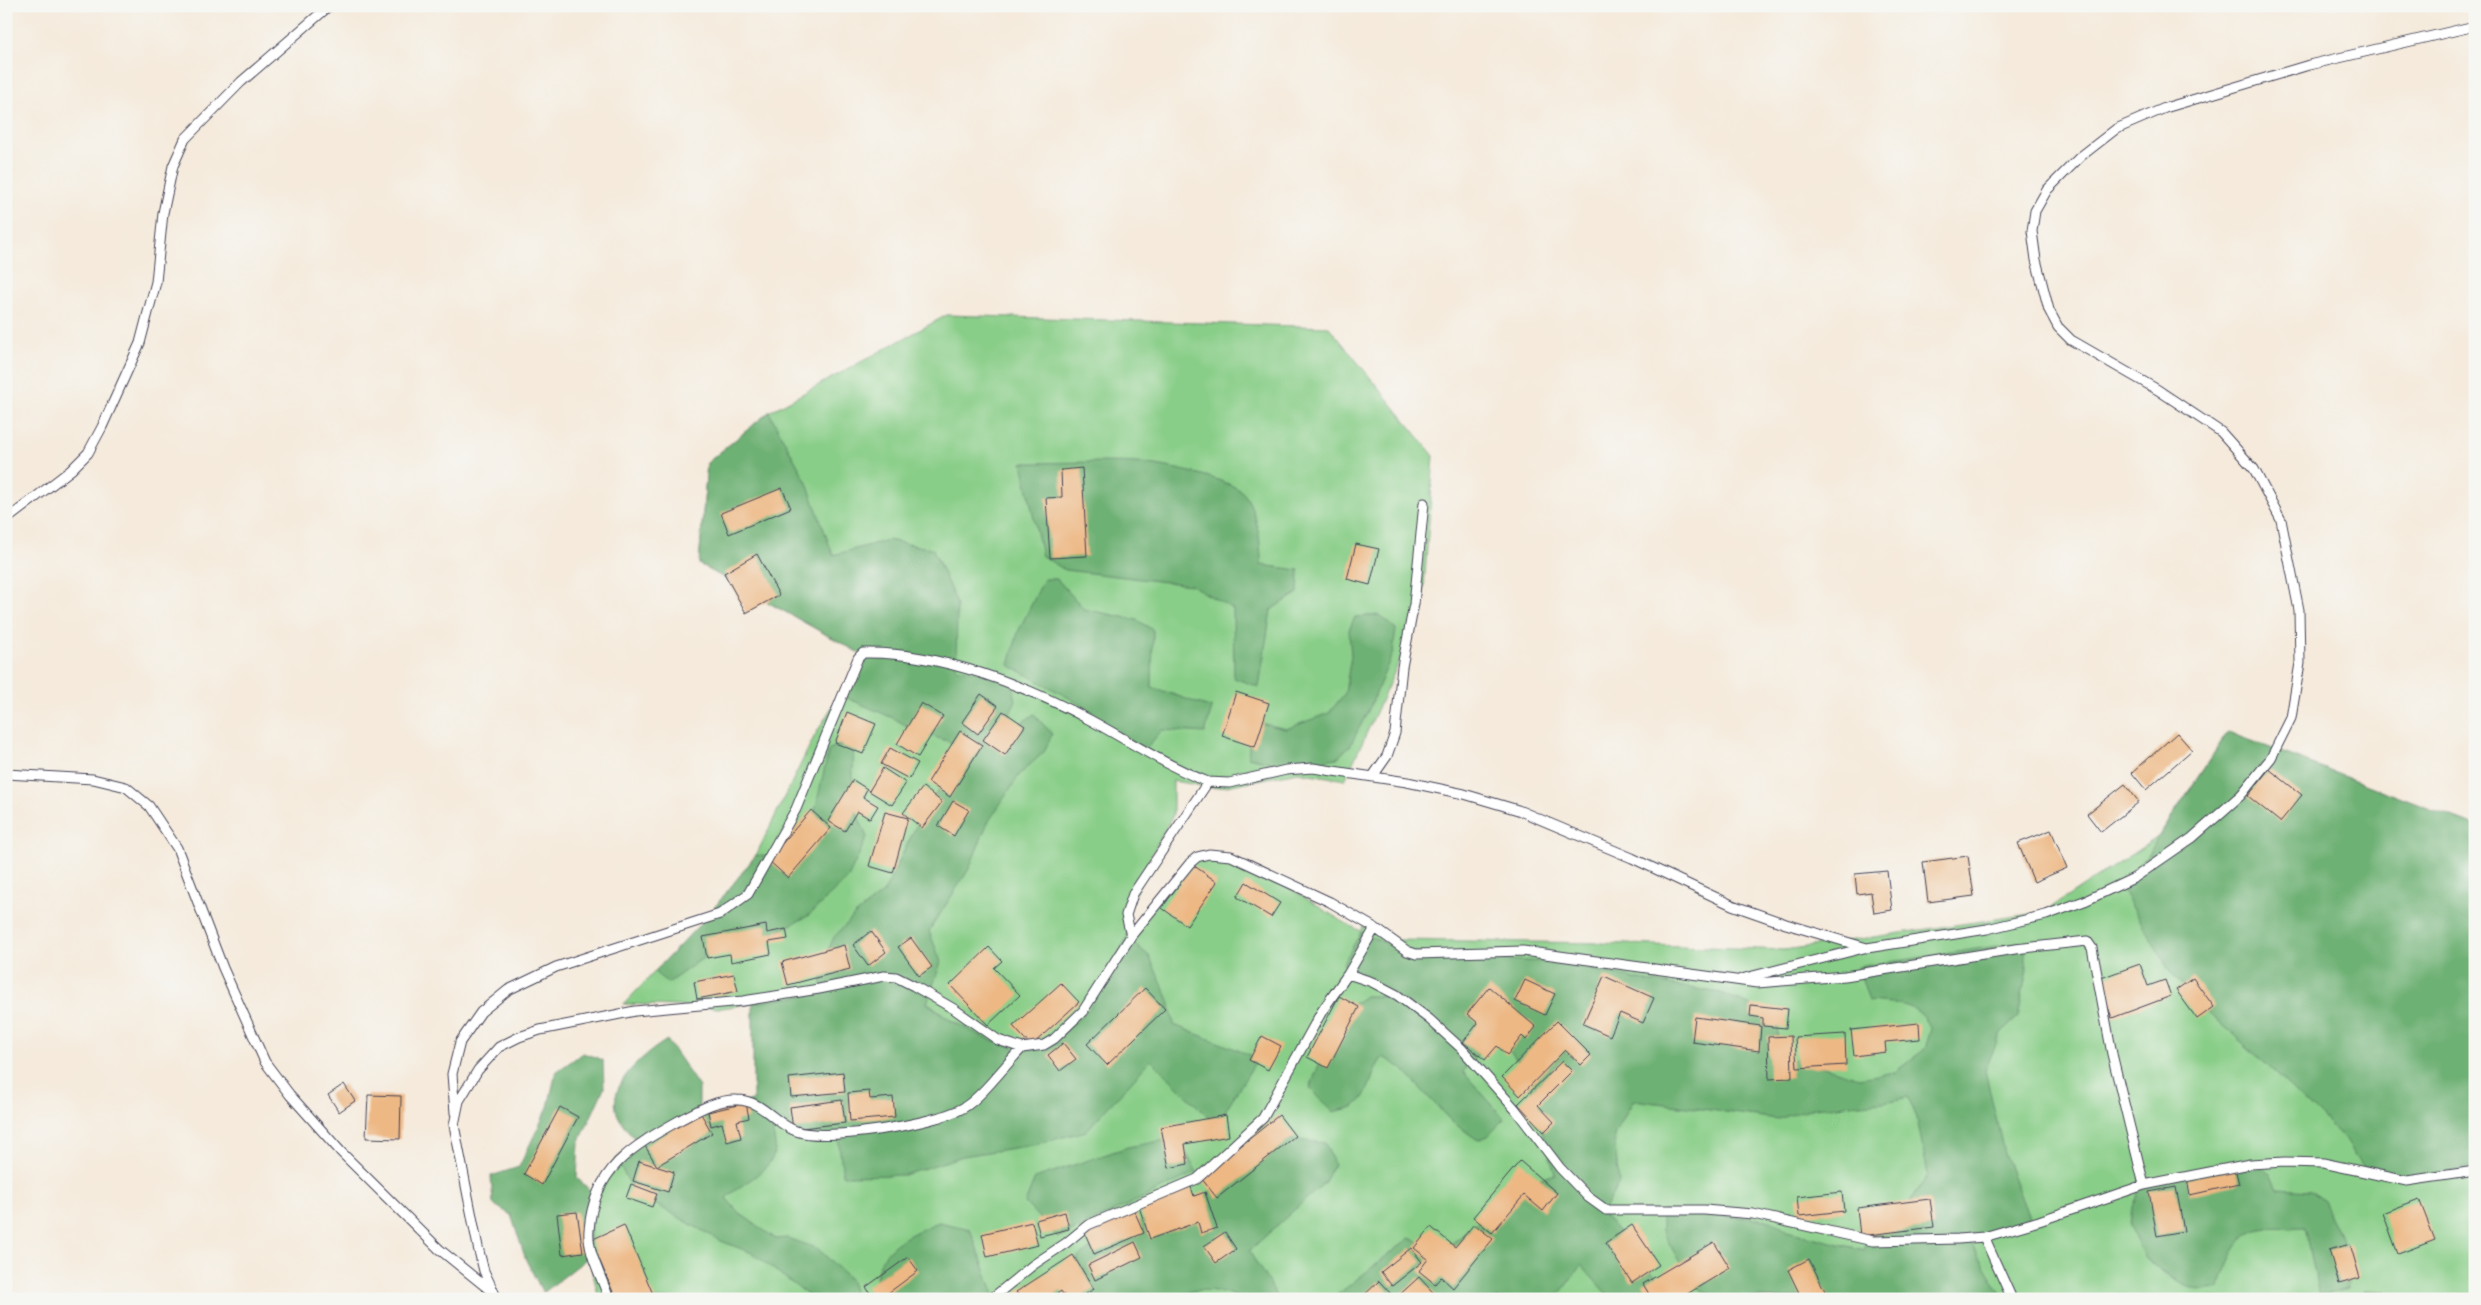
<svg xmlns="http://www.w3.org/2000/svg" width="2481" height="1305" font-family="'Playpen Sans',sans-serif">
  <rect width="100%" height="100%" fill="#f6f6f2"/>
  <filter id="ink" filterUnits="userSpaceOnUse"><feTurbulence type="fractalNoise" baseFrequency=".02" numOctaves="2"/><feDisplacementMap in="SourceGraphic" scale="10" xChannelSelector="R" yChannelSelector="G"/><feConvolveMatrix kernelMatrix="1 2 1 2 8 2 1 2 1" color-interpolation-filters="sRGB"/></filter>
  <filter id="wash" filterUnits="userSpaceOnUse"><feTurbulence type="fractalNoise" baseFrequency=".0096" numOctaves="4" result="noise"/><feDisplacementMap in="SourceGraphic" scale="20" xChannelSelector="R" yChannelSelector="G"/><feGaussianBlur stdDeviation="1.12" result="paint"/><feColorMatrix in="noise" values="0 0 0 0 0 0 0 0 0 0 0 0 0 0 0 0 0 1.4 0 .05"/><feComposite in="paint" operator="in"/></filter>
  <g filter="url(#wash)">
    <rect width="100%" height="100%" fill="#f5eadb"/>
    <path fill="#89ce88" stroke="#567862" d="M947,315L1329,327L1434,456L1422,612L1345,780L1298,772L1216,788L1173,781V815L1145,867L1127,916V936L1189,862C1242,841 1314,910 1361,931L1365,921L1398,940L1600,943L1785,950L2044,912L2158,837L2228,732L2475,826V1299H599L589,1257L592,1192L616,1159L753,1101L1019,1050L981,1036L952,1021L927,1002L753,1003L722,1008L624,1004L707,917L756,855L814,737L863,655L699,564L707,463L769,412Z"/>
    <path fill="#6eb174" stroke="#486a58" d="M769,412L807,483L833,555L888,540L933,549L957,605L956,668L1011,679L1016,700L999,739L1034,714L1052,734L1044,752L1020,774L987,824L969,869L929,931L941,962L927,1003L952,1021L981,1036L1020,1050L1049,1046L1090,1008L1127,937L1149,956L1169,1000L1174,1025L1258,1058L1216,1125L1151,1060L1086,1131L1033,1145L963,1156L904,1175L843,1176L838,1136H797L770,1119C771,1128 776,1142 775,1150C772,1171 740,1184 726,1198L739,1213L776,1239L787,1238L817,1248L850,1279L857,1299H813L752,1253L721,1241L635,1193L616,1159L637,1142C630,1132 618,1121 616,1109C610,1081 646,1053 667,1040L699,1087V1108L753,1101V1003L822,993V964L834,937L856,914L884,892L921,816L967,747L918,732L893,718L840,695L863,655L699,564L707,463Z
      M1022,463C1060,463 1099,461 1137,463C1158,464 1233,478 1245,495C1258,514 1261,544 1261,565L1299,570L1298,593L1271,610L1259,687L1234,678L1233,609L1191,585L1065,570L1042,556Z
      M1044,579H1057L1084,609L1137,620L1153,630L1152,687L1212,708L1205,733L1162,730L1144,751L1080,704L1009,665L1018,632Z
      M1380,615L1396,629L1393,652L1370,707L1350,746L1337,758L1295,765L1273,763L1248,757L1252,721L1286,729L1329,713L1345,693L1351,656L1349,630L1355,617Z
      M2228,732L2475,826V1167L2414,1179L2362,1167L2344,1139L2267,1065L2194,999L2169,970L2123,891Z
      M854,741L852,802L867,837L848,878L808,916L750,945L713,951L668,983L654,972L707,917L756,855L783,858L811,828L829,749Z
      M1361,932L1398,949L1454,958L1554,962L1640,980L1721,993L1777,1017L1779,1057L1807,1062L1859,1078L1895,1072L1925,1049L1931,1029C1918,1001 1896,1004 1869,1001L1858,967L2024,942L2027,969L2018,1017L2001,1033L1985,1070L2004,1153L2031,1223L1969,1240L2004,1299H1964L1963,1296L1941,1299L1729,1298L1700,1291L1685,1271L1662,1231V1211L1771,1220L1787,1231L1864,1250L1871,1224L1901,1215L1928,1175L1917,1118L1908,1097L1884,1102L1813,1108L1778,1119L1634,1100L1614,1135L1619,1183L1602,1213L1675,1299H1611L1581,1265L1556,1299H1332L1409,1238L1443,1251L1525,1183L1555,1174L1534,1104L1528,1073L1495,1034L1463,1072L1505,1119L1488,1136L1478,1140L1452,1122L1401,1068L1383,1057C1371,1071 1371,1094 1356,1105C1351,1109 1339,1110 1333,1112L1310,1088L1338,1015L1365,996H1392L1343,964Z
      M583,1053L603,1060L604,1088L579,1143L577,1178L592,1192L589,1257L543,1293L526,1260L511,1215L493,1204L491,1176L519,1167L548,1107L556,1072Z
      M1177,1138L1197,1172L1058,1238L1025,1203L1035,1178L1128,1147Z
      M1274,1138L1325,1143L1334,1164L1325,1182L1249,1251L1279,1299H1239C1232,1291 1200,1288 1190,1292C1187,1293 1183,1297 1180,1299H1028L1039,1285L1118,1229L1203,1201L1222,1175Z
      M2251,1160L2271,1174L2278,1189L2311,1191L2323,1201L2340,1235L2348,1268V1289L2320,1296L2305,1227C2291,1228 2276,1226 2262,1229C2236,1234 2226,1267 2219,1289L2199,1291L2166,1275L2146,1259L2130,1226L2132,1207L2143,1181Z
      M939,1222L970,1229L995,1297L882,1299L875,1290C876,1283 876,1274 879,1266C888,1242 917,1231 939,1222Z
      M2364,1291L2385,1292L2387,1299H2358Z"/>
    <g id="blocks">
      <path fill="#edb884" d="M1082,468L1087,556L1050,558L1046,498L1062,497L1061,470Z
        M782,488L791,508L729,534L721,513Z
        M1356,544L1379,549L1370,585L1347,579Z
        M757,554L779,595L746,613L724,573Z
        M1236,692L1269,703L1255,747L1222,736Z
        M981,694L998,706L978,734L962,722Z
        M921,703L943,716L918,757L897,744Z
        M1003,711L1025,726L1005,755L983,740Z
        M847,712L876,724L863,754L835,743Z
        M960,731L982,745L950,797L928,782Z
        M2177,733L2192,750L2146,790L2132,773Z
        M890,748L918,763L909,779L881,764Z
        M883,768L906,783L892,805L869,791Z
        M2269,769L2302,795L2280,822L2248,796Z
        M853,780L867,789L863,797L878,806L870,819L857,811L845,831L828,821Z
        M2125,784L2139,802L2101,832L2087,814Z
        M923,787L942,802L922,828L903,813Z
        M953,801L969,810L954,836L938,826Z
        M811,810L831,828L788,878L768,860Z
        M885,812L908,818L893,873L869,866Z
        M2051,830L2067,868L2034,882L2018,843Z
        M1968,856L1974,896L1928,902L1923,862Z
        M1193,865L1217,882L1187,926L1162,908Z
        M1887,871L1892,910L1874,913L1871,892L1857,894L1855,874Z
        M1246,882L1280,903L1271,917L1237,897Z
        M766,925L767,933L786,929L788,939L769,942L771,954L731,962L730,954L707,958L703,937Z
        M871,931L886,952L868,966L853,945Z
        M911,938L932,967L919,976L898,947Z
        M844,945L850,969L788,985L782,962Z
        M989,947L1002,961L994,968L1020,995L988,1025L950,985Z
        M2140,964L2148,986L2165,980L2171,996L2112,1018L2098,979Z
        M734,974L738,991L697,999L694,982Z
        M1604,976L1654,998L1643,1023L1620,1013L1610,1036L1583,1024Z
        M2193,978L2214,1007L2197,1019L2176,990Z
        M1525,980L1555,994L1545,1015L1515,1001Z
        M1061,983L1079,1002L1031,1046L1013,1026Z
        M1489,987L1536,1027L1526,1040L1522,1036L1507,1055L1497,1046L1485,1060L1463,1042L1478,1023L1467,1014Z
        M1145,988L1165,1009L1107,1065L1087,1044Z
        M1339,996L1359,1007L1328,1068L1307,1057Z
        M1751,1005L1788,1009L1786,1028L1763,1026V1018L1750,1016Z
        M1695,1017L1761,1026L1759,1051L1692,1042Z
        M1557,1021L1591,1055L1581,1065L1565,1050L1520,1096L1502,1077Z
        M1919,1023L1920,1039L1885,1042L1886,1052L1854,1056L1851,1030Z
        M1845,1034L1846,1065L1797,1068L1795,1037Z
        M1262,1036L1281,1046L1268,1070L1249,1060Z
        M1791,1036L1792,1078L1769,1079L1768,1037Z
        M1063,1043L1076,1059L1060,1071L1048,1055Z
        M1562,1061L1572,1071L1538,1105L1554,1122L1544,1132L1518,1104Z
        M843,1072L845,1092L791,1097L789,1078Z
        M344,1084L355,1101L339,1112L328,1095Z
        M869,1091L870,1099L893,1097L895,1117L850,1121L848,1093Z
        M368,1095L401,1096L400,1139L366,1138Z
        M842,1100L845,1123L793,1129L790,1107Z
        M746,1103L749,1118L737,1121L741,1138L727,1142L722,1123L711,1126L708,1112Z
        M560,1107L578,1117L542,1185L524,1174Z
        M700,1112L712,1133L657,1166L645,1146Z
        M1226,1115L1229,1136L1185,1144L1188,1164L1169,1168L1161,1127Z
        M1279,1115L1295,1136L1217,1198L1201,1178Z
        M639,1161L674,1172L668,1192L633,1181Z
        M1520,1161L1557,1193L1543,1211L1524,1195L1492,1233L1473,1217Z
        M2235,1168L2239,1184L2190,1195L2187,1178Z
        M631,1184L657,1194L652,1207L626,1198Z
        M1191,1187L1194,1196L1205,1192L1217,1228L1201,1233L1198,1222L1150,1239L1138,1204Z
        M2176,1187L2184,1231L2157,1236L2149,1192Z
        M1842,1192L1844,1211L1799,1216L1797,1197Z
        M1930,1199L1934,1227L1860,1236L1857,1208Z
        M2419,1199L2435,1240L2398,1254L2383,1213Z
        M1133,1208L1144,1233L1094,1254L1083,1229Z
        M577,1212L583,1252L562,1255L557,1214Z
        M1065,1212L1069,1229L1040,1236L1036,1220Z
        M1032,1222L1038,1245L987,1257L982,1234Z
        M1474,1224L1493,1239L1453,1288L1441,1277L1435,1284L1419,1271L1428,1259L1414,1248L1431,1227L1455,1247Z
        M624,1225L655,1299H616L591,1240Z
        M1632,1225L1659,1265L1632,1283L1605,1243Z
        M1225,1232L1236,1249L1216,1263L1204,1246Z
        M1135,1242L1142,1257L1095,1280L1088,1265Z
        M1714,1242L1730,1268L1679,1299H1652L1643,1284Z
        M2350,1244L2360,1278L2339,1284L2329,1250Z
        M1411,1248L1422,1262L1392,1286L1381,1272Z
        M1073,1255L1094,1289L1078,1299H1066L1061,1291L1050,1299H1021L1016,1292Z
        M908,1257L918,1271L880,1299H874L866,1287Z
        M1809,1259L1829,1299H1802L1788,1270Z
        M1419,1277L1439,1299H1395Z
        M1379,1281L1391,1294L1386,1299H1360Z"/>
    </g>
  </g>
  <g filter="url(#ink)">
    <use href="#blocks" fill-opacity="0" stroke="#424053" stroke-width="1"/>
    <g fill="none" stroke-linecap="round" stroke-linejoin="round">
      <defs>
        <path id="service" d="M6,520L71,470L88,453L102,427L140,343L156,282L163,213L173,166L185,139L241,82L329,6
          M6,774L93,779L126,787L149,806L177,848L223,968L265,1062L290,1095L341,1152L439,1249L491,1291
          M1373,776L1387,756L1395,733L1402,667L1414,604L1424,503
          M1131,936L1126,915L1133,894L1208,782
          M1348,974L1372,982L1397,995L1429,1019L1461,1048L1515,1109L1560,1168L1588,1197L1606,1210H1704L1753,1214L1873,1241L1958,1239L1984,1237L2039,1221L2144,1185
          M1741,979L1864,948
          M455,1113L452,1074L460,1042L481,1012L508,990L556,967L720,914L748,894L796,809L858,658L863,653C937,651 1027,686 1090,720C1129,741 1167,766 1208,782L1229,783L1286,770L1313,768L1407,782L1464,794L1518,810L1632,858L1732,905L1786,924L1867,948L1987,929L2046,915L2087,900L2134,878L2192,838L2241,795L2271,758L2291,718L2300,663L2299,610L2281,520L2254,469L2221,432L2158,390L2071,340L2058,327L2049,310L2036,260L2032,231L2035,211L2047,190L2080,157L2116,129L2165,108L2309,65L2475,26
          M1984,1237L2012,1299
          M497,1299L484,1271L478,1247L454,1125L459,1101L478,1070L499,1047L519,1037L540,1030L635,1011L743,1001L819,989L884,976L896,977L914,986L954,1009L998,1040L1022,1048L1044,1045L1054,1039L1083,1011L1131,936L1190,863L1197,857L1209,854L1231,856L1330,902L1375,928L1407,951L1416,954L1523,951L1757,983L1845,976L2015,949L2087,941L2092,948L2112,1054L2144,1185L2250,1164L2285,1162L2323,1163L2407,1181L2475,1171
          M609,1299C602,1277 587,1253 589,1230C594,1168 632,1147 680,1120C697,1111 717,1099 737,1100C762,1100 775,1124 796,1131C827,1142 935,1124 963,1108C981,1098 1006,1064 1022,1048
          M991,1299L1033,1265L1066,1243L1088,1225L1197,1179L1263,1118L1322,1011L1348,974L1375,928"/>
      </defs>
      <use href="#service" stroke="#424053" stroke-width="11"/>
      <use href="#service" stroke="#fff" stroke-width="9"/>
    </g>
  </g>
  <rect width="2481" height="1305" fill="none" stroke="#f6f6f2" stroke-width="25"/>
</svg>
